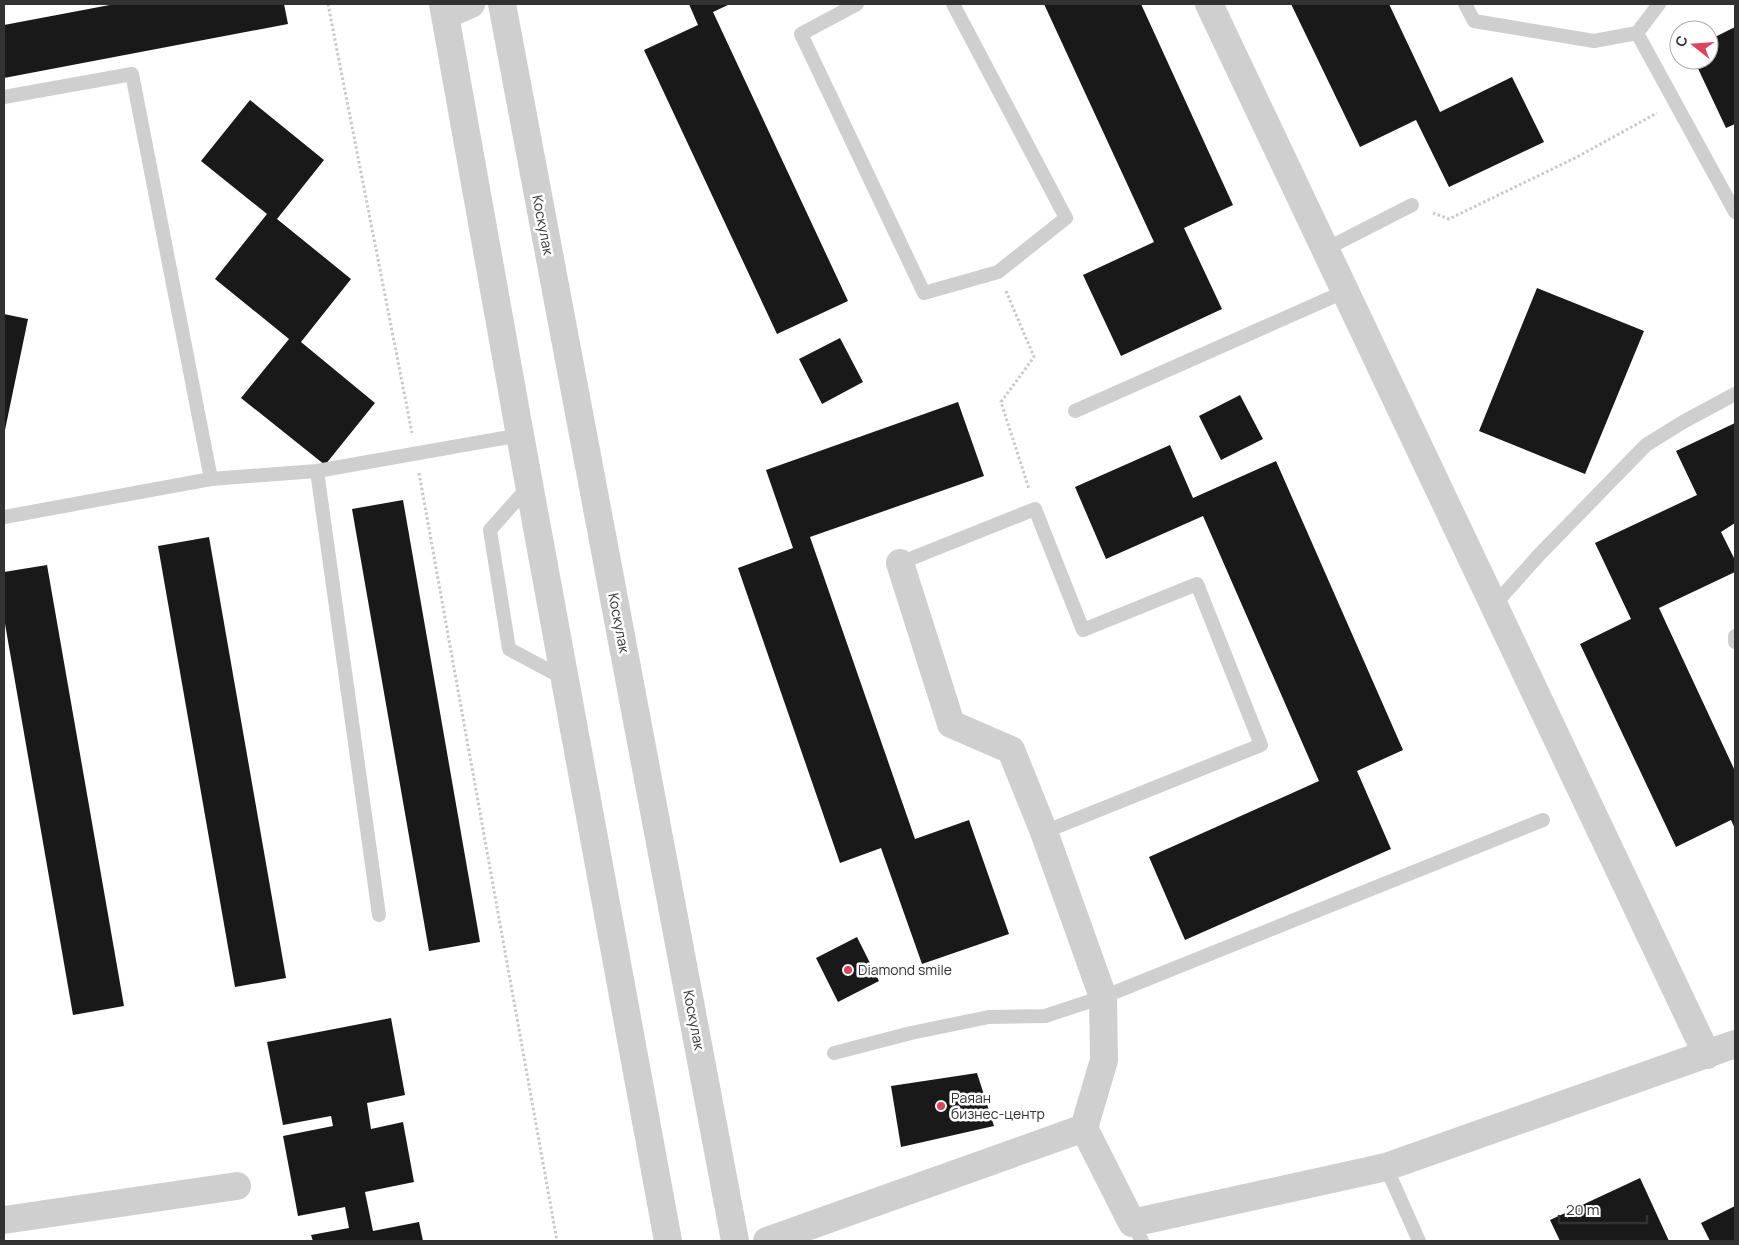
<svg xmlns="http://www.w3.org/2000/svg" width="1739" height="1245" font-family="Manrope,sans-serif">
  <rect width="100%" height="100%" fill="#fff"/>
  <path fill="#191919" d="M115,4H284L288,24L4,78V25Z
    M689,4H730L713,12L848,301L777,334L644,50L698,25Z
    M1044,4H1141L1233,205L1184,228L1222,309L1121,356L1083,275L1154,242Z
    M1291,4H1389L1440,112L1512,77L1544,142L1449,187L1416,120L1360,147Z
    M1735,27V124L1726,128L1694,60H1709V40Z
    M250,100L324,160L277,219L351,279L301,342L375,403L325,465L241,398L289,339L215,279L267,214L201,161Z
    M1537,288L1644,331L1585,474L1479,431Z
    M4,314L28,319L5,430H4Z
    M840,338L863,382L822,404L799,359Z
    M1240,395L1263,439L1221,460L1199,416Z
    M958,402L984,476L810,537L915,839L969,820L1009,934L922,964L881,848L840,863L738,568L793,548L766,470Z
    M1735,423V523L1721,532L1735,560V572L1659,608L1735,771V829L1731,820L1676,847L1580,644L1631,619L1595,543L1697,495L1676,451Z
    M1170,445L1193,498L1276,461L1403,750L1357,771L1391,849L1185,940L1149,857L1319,781L1203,516L1106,559L1075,487Z
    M403,500L480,942L429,951L352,509Z
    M209,537L286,978L235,987L158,546Z
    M47,565L124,1006L73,1015L4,618V572Z
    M857,937L879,981L838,1002L816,958Z
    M391,1018L405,1095L367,1103L371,1129L403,1122L414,1182L365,1192L373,1231L419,1222L423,1241H313L311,1235L349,1228L345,1207L298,1216L283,1136L333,1126L331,1116L283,1125L267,1042Z
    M977,1073L994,1126L901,1147L891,1086Z
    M1640,1178L1669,1241H1560L1550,1220Z
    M1735,1206V1241H1710L1701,1223Z"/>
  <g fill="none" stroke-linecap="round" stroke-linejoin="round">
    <path stroke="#c9c9c9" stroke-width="3" stroke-dasharray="2.5 2.5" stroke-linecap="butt" d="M328,4L412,433
      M1433,213L1449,219L1577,157L1657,113
      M1006,291L1034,357L1001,402L1029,489
      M419,473L557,1241"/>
    <path stroke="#cfcfcf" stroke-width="14" d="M857,4L801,34L924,293L998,272L1066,218L953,4
      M1465,4L1474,21L1594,41L1637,33
      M1659,4L1637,33L1735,212
      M4,97L132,74L211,479
      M1326,249L1412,205
      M1075,411L1346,291
      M317,471L379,915
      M529,486L490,530L509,649L565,679
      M4,517L211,479L317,471L520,435
      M900,563L1035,509L1083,630L1197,584L1261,745L1044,832
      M1495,604L1538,556L1646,445L1683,422L1735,394
      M1735,636V642
      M834,1053L911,1033L989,1017L1045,1016L1103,997L1543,820
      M1386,1167L1419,1241
      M1132,1223L1142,1241"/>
    <path stroke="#cfcfcf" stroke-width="28" d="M1209,4L1707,1055
      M446,15L471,4
      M900,563L951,724L1011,750L1044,832L1103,997L1104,1060L1084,1128
      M4,1220L237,1186
      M767,1241L1084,1128L1132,1223L1386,1167L1735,1044"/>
    <path stroke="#cfcfcf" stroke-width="28" d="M443,4L520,435L668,1241
      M502,4L735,1241"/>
  </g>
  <g fill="#d9455d" stroke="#fff" stroke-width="2">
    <circle cx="848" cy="970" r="5"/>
    <circle cx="941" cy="1106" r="5"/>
  </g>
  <g text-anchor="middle" stroke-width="5" stroke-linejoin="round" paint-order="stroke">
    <g font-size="14" fill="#323232" stroke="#fff">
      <text transform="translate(543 225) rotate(79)" y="5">Коскулак</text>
      <text transform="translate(619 623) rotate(79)" y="5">Коскулак</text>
      <text transform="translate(694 1020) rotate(79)" y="5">Коскулак</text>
    </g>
    <g font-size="14" fill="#323232" stroke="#fff" text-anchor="start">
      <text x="858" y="975">Diamond smile</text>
      <text x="951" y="1103">Раяан<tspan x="951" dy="16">бизнес-центр</tspan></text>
    </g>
  </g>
  <rect width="1739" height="1245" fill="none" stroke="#323232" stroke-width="10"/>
  <g transform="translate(1694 45) rotate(287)"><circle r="24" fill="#ffffff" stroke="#adadad"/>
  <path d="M0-4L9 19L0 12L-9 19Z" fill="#d9455d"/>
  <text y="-8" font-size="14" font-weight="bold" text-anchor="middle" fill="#323232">С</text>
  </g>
  <path d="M1559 1215v8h88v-8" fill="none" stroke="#323232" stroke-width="2.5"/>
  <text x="1566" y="1215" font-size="15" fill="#323232" stroke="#ffffff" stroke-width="4" paint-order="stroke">20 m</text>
</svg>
